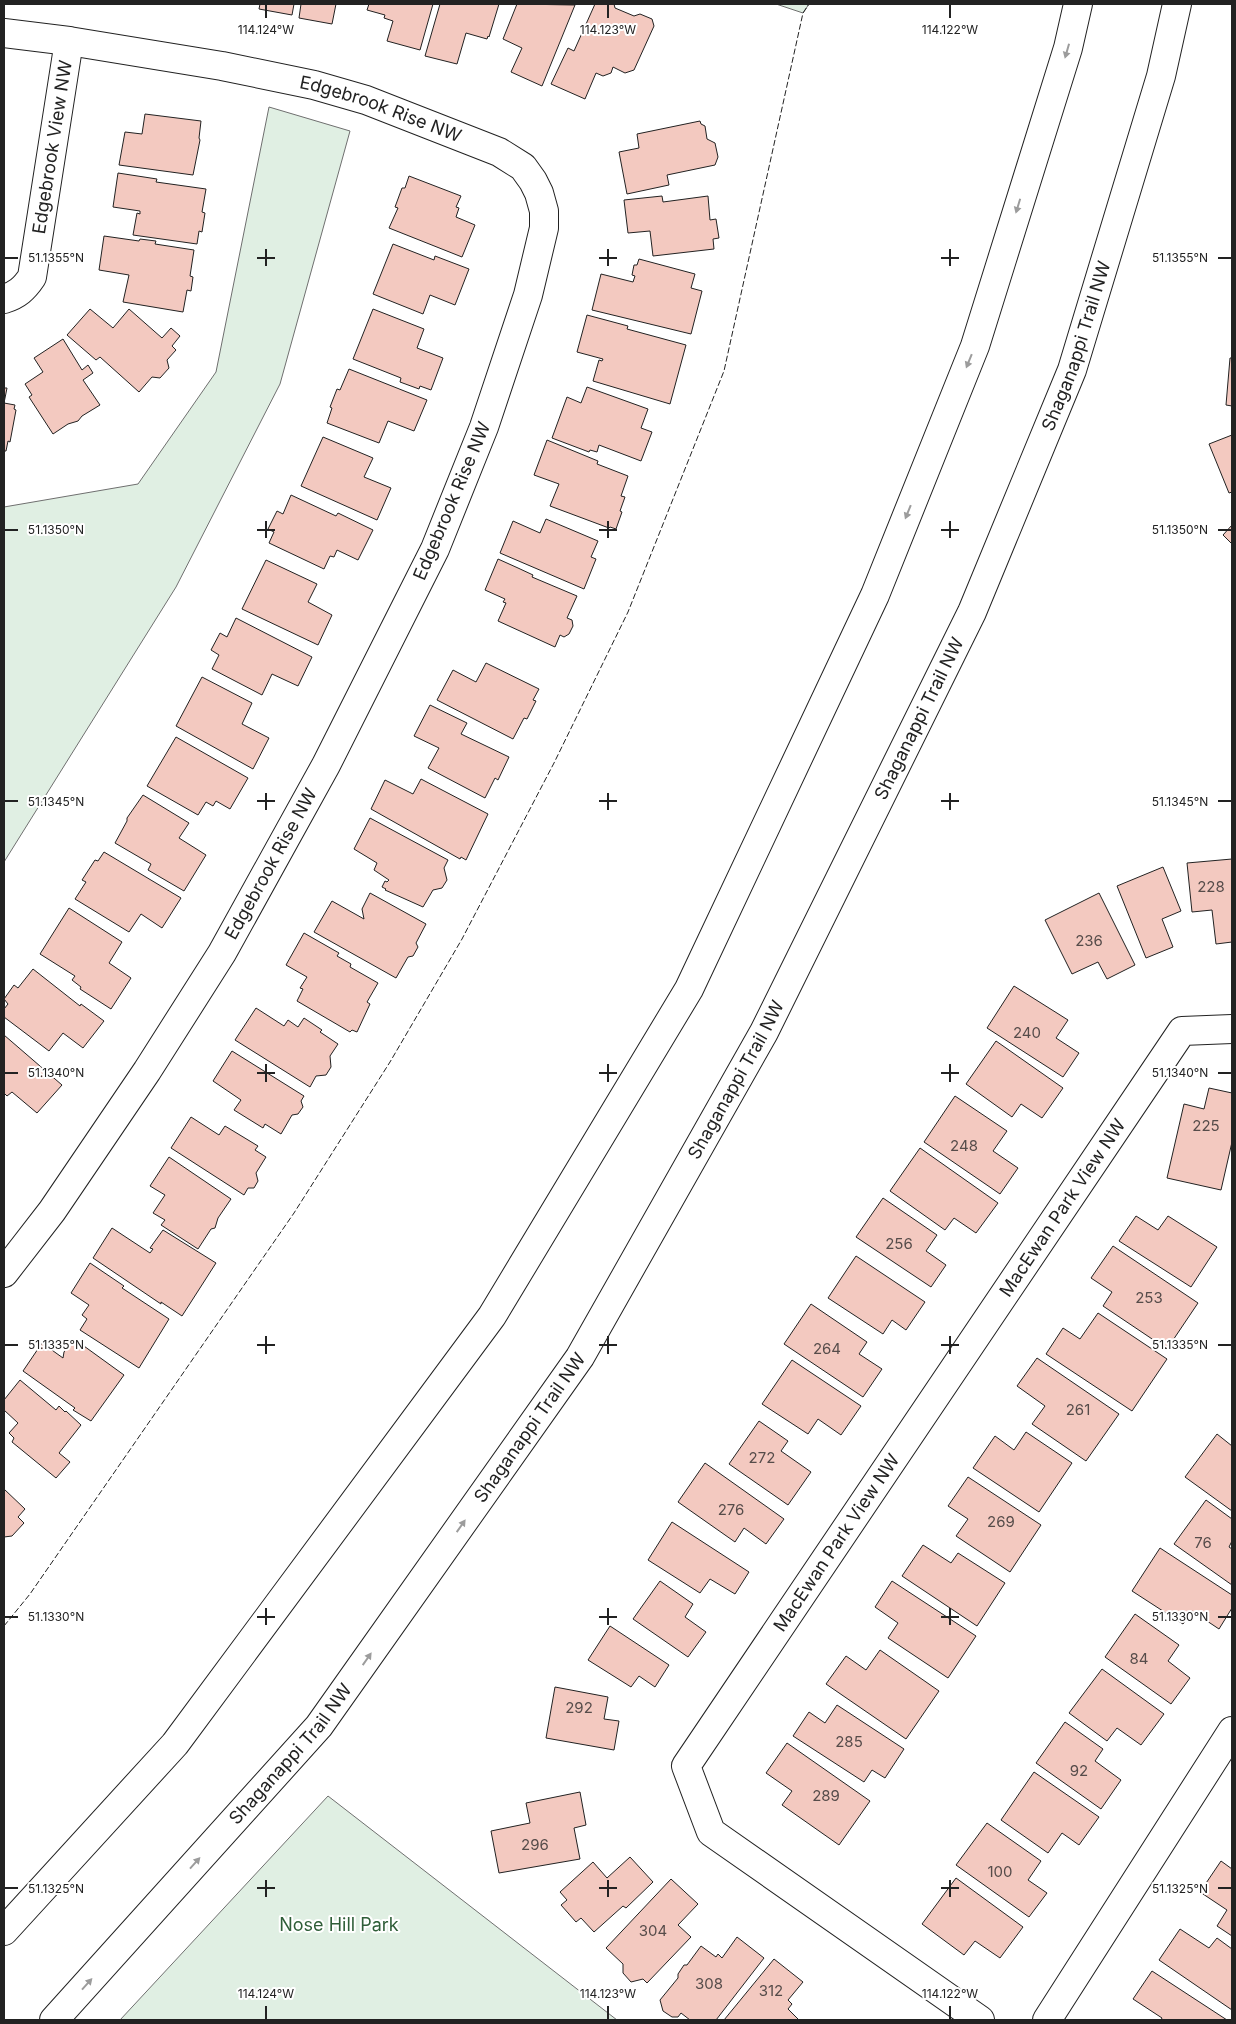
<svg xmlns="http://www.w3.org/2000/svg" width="1236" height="2024" font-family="Inter,sans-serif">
  <rect width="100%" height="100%" fill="#fff"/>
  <path fill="#e0efe3" stroke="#6f6f6f" d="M776,4H809L803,13Z
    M269,107L350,131L280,384L176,587L4,862V507L138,484L216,372Z
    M328,1796L617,2020H120Z"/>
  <path fill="#f3c9c0" stroke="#222" d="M260,4H294L292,15L259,9Z
    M301,4H336L332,24L299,18Z
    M369,4H433L420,50L387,41L393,21L384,18L385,15L367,10Z
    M440,4H499L489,37L488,36L487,39L466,33L457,64L425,56Z
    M517,4L575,5L542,86L511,72L522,48L503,39Z
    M595,4H614L615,8L634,16L640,14L652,19L654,26L634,70L625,73L613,67L611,73L603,76L596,73L585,99L551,84L568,48L574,51Z
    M145,114L201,121L199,138L200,140L193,175L119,165L125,132L142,134Z
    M700,121L701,124L705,126L707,139L715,143L718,157L715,165L667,175L669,185L627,194L619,152L639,148L637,134Z
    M118,173L157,179L156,182L206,189L202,212L205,213L202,232L199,231L197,244L133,235L137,213L140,214V211L113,207Z
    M409,176L461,196L456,207L459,208L456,217L475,225L462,257L389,228L398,208L395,207L402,188H405Z
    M662,196L663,202L708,196L710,220L716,219L719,238L713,239L714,249L653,256L650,231L628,233L624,200Z
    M104,236L139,241L140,239L156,241L155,244L194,250L190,276L193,277L191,291L187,290L183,312L123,302L129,275L99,270Z
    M393,244L434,260L435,256L469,269L455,305L430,295L423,314L373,294Z
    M639,259L695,274L691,288L702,291L691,334L592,310L601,274L633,282L635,276L632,275L634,265H637Z
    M90,309L113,328L129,309L162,338L171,328L180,336L172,346L176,350L167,360L169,368L160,378L152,377L139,392L100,357L96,360L67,335Z
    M373,309L424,329L417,348L443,358L431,390L420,386L419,389L400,382L401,378L353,359Z
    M587,315L628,326L627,329L686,345L670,404L593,381L599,360L602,361L603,359L577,352Z
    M63,339L82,370L88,365L93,373L83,380L100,405L82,416L78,421L68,424L53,434L29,397L32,395L25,384L43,372L34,358Z
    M1230,358H1232V406L1226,405Z
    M349,369L427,400L414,431L388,421L379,443L327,423L332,408L330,407L337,389L340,390Z
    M587,387L648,409L641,428L652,432L641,461L599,445L597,452L590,450L589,452L552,438L567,397L581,403Z
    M4,388H7L4,403L15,405L14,409L16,410L10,442L8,441L6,451H4Z
    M1232,435V492L1229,493L1209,444Z
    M323,437L373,458L364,477L391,488L377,520L301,486Z
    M547,440L598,461L597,464L628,476L621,496L625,497L620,511L622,512L616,529L610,527L609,528L550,506L559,484L534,475Z
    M291,495L336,516L338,513L373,530L358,560L337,550L334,557L330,556L324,569L269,543L274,532L268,529L277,511L283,514Z
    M546,519L598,541L591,557L596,559L584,589L500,553L513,521L540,533Z
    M1232,525V544L1223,535Z
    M498,559L518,568L533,575L532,577L577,596L567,618L572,620L573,626L569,634L564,637L560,635L555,647L498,621L506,603L503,602L505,599L485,590Z
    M266,560L317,584L308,602L332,615L318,645L242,609Z
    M236,618L312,657L298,686L272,674L262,695L212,669L219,655L211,650L220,633L227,637Z
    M486,663L539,689L533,700L536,701L527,719L524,718L513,739L437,700L453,670L476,682Z
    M202,677L252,703L242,724L269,738L253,769L176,726Z
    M430,705L467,723L461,734L509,757L498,780L495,778L485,798L428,768L439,748L414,736Z
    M176,737L248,778L230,809L216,801L213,806L206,802L198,815L147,786Z
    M421,779L488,814L466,860L461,857L460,859L371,809L385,780L413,794Z
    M143,795L189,823L179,838L206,855L184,891L148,870L151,864L115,843L127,821V818Z
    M370,818L448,860L444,868L447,880L442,888L433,890L423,907L385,890L386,889L382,887L385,881L387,882L389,880L374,870L377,863L354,849Z
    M104,852L181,898L162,928L141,914L129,932L75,899L86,882L82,880L95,860L98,861Z
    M1232,859V942L1216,944L1212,910L1192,912L1187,863Z
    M1163,867L1181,911L1162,919L1173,947L1146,958L1117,886Z
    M370,893L426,924L416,943L418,947L413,956L408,957L396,978L314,932L332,901L364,919L362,909Z
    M1099,893L1135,965L1107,979L1098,962L1072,974L1045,920Z
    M69,908L122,942L109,963L131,978L111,1009L80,989L81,987L72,980L75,976L40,954Z
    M304,933L339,953L337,956L351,964L350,967L378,983L367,1002L370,1004L357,1032L352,1030L350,1032L297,1001L303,989L300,988L307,977L286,965Z
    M33,969L80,1006L81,1004L104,1021L83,1048L63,1033L49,1051L4,1017V1009L8,1004L4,999L14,985L18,988Z
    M1014,986L1068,1020L1056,1038L1079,1053L1063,1077L987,1028Z
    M256,1008L284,1026L288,1020L298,1027L304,1018L322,1030L320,1032L338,1044L330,1056L331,1067L326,1075L316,1076L310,1087L235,1040Z
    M4,1035L62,1085L37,1113L12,1092L7,1096L4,1093Z
    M996,1041L1063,1088L1042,1118L1021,1104L1012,1117L966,1084Z
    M232,1051L304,1096L301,1101L303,1107L298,1114L292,1115L281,1134L265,1124L263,1128L234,1110L241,1100L213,1081Z
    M1209,1088L1232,1093V1142L1221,1190L1167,1178L1184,1104L1204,1109Z
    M955,1096L1007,1131L993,1151L1018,1168L1000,1194L924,1142Z
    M191,1117L219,1135L225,1126L258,1146L255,1150L266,1157L256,1173L258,1181L254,1188H248L244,1195L171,1148Z
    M920,1148L998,1203L976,1233L954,1218L945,1230L890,1191Z
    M169,1157L231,1199L218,1218L215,1228L211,1229L198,1249L161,1225L165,1220L153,1213L165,1195L150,1186Z
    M883,1198L937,1235L926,1251L946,1265L931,1287L856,1237Z
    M1136,1216L1158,1230L1168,1216L1217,1247L1191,1287L1119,1241Z
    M112,1228L150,1253L153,1249L150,1248L163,1230L216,1263L182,1316L161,1302V1304L93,1258Z
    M1113,1246L1198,1303L1167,1349L1103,1306L1112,1292L1091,1278Z
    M856,1256L925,1302L906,1330L892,1320L883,1334L828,1298Z
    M90,1263L124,1286L122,1288L169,1319L139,1368L80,1330L87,1319L82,1315L89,1305L71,1293Z
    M811,1304L867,1342L859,1354L882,1369L863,1397L784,1344Z
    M1098,1313L1167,1359L1132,1411L1046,1354L1063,1328L1080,1339Z
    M77,1341L124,1375L91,1421L73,1410L75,1408L23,1371L42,1343L63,1358L64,1352L71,1342Z
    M1037,1358L1119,1414L1086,1461L1032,1424L1045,1406L1017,1386Z
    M792,1360L861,1406L841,1435L818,1419L808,1434L762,1404Z
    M20,1380L56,1410L59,1406L65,1412L66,1411L81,1425L59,1453L70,1462L56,1478L12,1442L14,1438L9,1433L18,1423L4,1410V1400Z
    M759,1421L788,1441L781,1451L811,1472L788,1505L729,1464Z
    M1026,1432L1072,1463L1039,1512L973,1468L995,1436L1014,1450Z
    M1217,1434L1232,1446V1511L1185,1477Z
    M705,1463L784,1519L766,1544L744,1528L735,1542L678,1502Z
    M968,1477L1041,1525L1010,1572L956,1536L968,1519L948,1506Z
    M4,1489L25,1509L18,1517L24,1523L12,1536L4,1537Z
    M1206,1500L1232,1519V1541L1229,1547L1232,1549V1585L1174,1544Z
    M672,1522L749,1572L735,1594L710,1579L700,1593L648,1560Z
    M923,1545L951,1563L958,1553L1005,1583L977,1626L902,1576Z
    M1160,1548L1232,1595V1608L1219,1629L1192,1611L1183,1624L1132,1591Z
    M660,1581L693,1604L685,1617L706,1632L688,1657L633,1619Z
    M892,1581L976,1636L948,1678L888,1638L898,1623L875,1607Z
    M1135,1614L1179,1645L1168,1661L1190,1678L1171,1704L1105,1657Z
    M610,1626L669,1665L655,1687L639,1676L631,1687L588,1660Z
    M880,1650L939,1691L906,1739L826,1684L846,1656L866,1670Z
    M1102,1669L1164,1714L1141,1745L1117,1728L1107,1741L1069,1713Z
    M555,1687L608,1697L604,1719L619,1721L614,1750L546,1738Z
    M837,1705L904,1749L885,1778L872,1770L864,1782L793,1736L809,1712L825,1723Z
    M1065,1722L1103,1749L1095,1761L1121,1780L1101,1809L1036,1763Z
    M787,1743L870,1801L839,1845L782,1805L792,1791L766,1773Z
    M1034,1772L1099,1817L1079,1845L1062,1833L1048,1853L1001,1820Z
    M580,1792L586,1825L574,1828L580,1859L499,1873L491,1831L530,1823L526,1803Z
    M987,1823L1041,1861L1028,1880L1047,1893L1029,1917L956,1865Z
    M630,1857L653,1882L626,1908L623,1906L594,1932L581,1918L576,1922L561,1905L567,1900L560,1892L593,1862L607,1878Z
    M1221,1861L1232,1869V1936L1217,1926L1227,1910L1200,1892Z
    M956,1878L1023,1927L1000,1958L975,1941L964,1955L922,1924Z
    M671,1879L698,1904L678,1925L691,1937L647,1983L643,1979L631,1982L623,1973V1964L606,1948Z
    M1180,1929L1209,1948L1217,1938L1232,1949V2010L1159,1960Z
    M737,1937L764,1958L716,2020H690L681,2013L678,2017H672L663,2011L660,2000L678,1978V1974L684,1965H687L701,1946L716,1957L718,1954L722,1958Z
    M774,1959L803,1982L788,2000L792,2004L788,2009L799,2020H724Z
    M1152,1971L1227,2020H1161L1162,2018L1133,1999Z"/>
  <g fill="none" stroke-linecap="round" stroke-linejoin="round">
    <defs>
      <g id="street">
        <path id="s1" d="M4,33L69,41L222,66L314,85L366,100L499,152L523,167L533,181L539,193L544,211V228L528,295L484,427L435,549L326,765L222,953L147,1071L52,1211L4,1273"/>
        <path id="s2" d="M4,299C17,295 24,289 32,277L69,41"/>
        <path id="s3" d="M980,2020L711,1832L686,1766L1182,1031L1232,1029"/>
        <path d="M1047,2020L1232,1731"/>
      </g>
      <g id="primary">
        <path d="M4,1931L175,1744L492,1316L689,989L875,595L975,346L1068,48L1078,4"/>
        <path id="s4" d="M54,2020L319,1726L580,1357L764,1032L972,612L1072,370L1161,76L1177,4"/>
      </g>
    </defs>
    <use href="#street" stroke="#222" stroke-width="30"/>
    <use href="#primary" stroke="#222" stroke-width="30"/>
    <use href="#street" stroke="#fff" stroke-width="28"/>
    <use href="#primary" stroke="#fff" stroke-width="28"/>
    <path stroke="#222" stroke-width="1" stroke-dasharray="6 2.5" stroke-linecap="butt" d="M4,1626L30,1594L294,1213L390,1062L462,939L554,763L628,612L724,371L803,13L809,4"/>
  </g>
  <defs><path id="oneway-solid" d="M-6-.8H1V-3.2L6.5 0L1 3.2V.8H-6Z" transform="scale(1.25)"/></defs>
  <g fill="#9c9c9c">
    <use href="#oneway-solid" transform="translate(1067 51) rotate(106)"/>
    <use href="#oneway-solid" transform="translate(1018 206) rotate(107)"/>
    <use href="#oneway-solid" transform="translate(969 361) rotate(112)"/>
    <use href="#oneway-solid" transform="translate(908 512) rotate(112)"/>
    <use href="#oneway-solid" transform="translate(461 1526) rotate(-55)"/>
    <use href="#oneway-solid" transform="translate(367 1659) rotate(-55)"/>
    <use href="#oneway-solid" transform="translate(195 1863) rotate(-48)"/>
    <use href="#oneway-solid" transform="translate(87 1984) rotate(-48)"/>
  </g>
  <path fill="none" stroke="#222" stroke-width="2" d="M266,5V18M608,5V18M950,5V18M266,249V266M608,249V266M950,249V266M5,258H18M257,258H275M599,258H617M941,258H959M1218,258H1231M266,521V538M608,521V538M950,521V538M5,530H18M257,530H275M599,530H617M941,530H959M1218,530H1231M266,793V810M608,793V810M950,793V810M5,801H18M257,801H275M599,801H617M941,801H959M1218,801H1231M266,1064V1082M608,1064V1082M950,1064V1082M5,1073H18M257,1073H275M599,1073H617M941,1073H959M1218,1073H1231M266,1336V1354M608,1336V1354M950,1336V1354M5,1345H18M257,1345H275M599,1345H617M941,1345H959M1218,1345H1231M266,1608V1625M608,1608V1625M950,1608V1625M5,1617H18M257,1617H275M599,1617H617M941,1617H959M1218,1617H1231M266,1880V1897M608,1880V1897M950,1880V1897M5,1888H18M257,1888H275M599,1888H617M941,1888H959M1218,1888H1231M266,2006V2019M608,2006V2019M950,2006V2019"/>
  <g text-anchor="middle" stroke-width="4" stroke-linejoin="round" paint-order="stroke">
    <g font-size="15" fill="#564c4a">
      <text x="1211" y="892">228</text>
      <text x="1089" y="946">236</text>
      <text x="1027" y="1038">240</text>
      <text x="1206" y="1131">225</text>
      <text x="964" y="1151">248</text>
      <text x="899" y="1249">256</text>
      <text x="1149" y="1303">253</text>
      <text x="827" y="1354">264</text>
      <text x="1078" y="1415">261</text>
      <text x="762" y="1463">272</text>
      <text x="731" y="1515">276</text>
      <text x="1001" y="1527">269</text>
      <text x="1203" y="1548">76</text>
      <text x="1139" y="1664">84</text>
      <text x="579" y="1713">292</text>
      <text x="849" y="1747">285</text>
      <text x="1079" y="1776">92</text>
      <text x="826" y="1801">289</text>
      <text x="535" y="1850">296</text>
      <text x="1000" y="1877">100</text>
      <text x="653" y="1936">304</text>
      <text x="709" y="1989">308</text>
      <text x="771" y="1996">312</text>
    </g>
    <g font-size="18" fill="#222" stroke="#fff">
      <text dy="6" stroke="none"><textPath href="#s1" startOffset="385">Edgebrook Rise NW</textPath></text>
      <text dy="6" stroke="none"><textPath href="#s2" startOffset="168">Edgebrook View NW</textPath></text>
      <text dy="6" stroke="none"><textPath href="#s4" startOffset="1976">Shaganappi Trail NW</textPath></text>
      <text transform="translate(452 501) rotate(-67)" y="6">Edgebrook Rise NW</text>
      <text dy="6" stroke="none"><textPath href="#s4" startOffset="1571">Shaganappi Trail NW</textPath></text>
      <text transform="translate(271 864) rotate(-61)" y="6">Edgebrook Rise NW</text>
      <text dy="6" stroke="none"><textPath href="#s4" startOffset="1166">Shaganappi Trail NW</textPath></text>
      <text dy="6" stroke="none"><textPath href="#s3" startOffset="1072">MacEwan Park View NW</textPath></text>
      <text dy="6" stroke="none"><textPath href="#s4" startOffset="761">Shaganappi Trail NW</textPath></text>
      <text dy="6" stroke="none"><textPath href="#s3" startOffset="668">MacEwan Park View NW</textPath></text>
      <text dy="6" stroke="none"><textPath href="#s4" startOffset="356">Shaganappi Trail NW</textPath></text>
    </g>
    <g font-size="18" fill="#2f5e38" stroke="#fff">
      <text x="339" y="1931">Nose Hill Park</text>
    </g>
  </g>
  <g font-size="12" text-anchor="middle" fill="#222" stroke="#fff" stroke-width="4" stroke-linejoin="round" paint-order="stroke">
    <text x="266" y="34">114.124°W</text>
    <text x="608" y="34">114.123°W</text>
    <text x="950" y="34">114.122°W</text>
    <text x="56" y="262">51.1355°N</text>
    <text x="1180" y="262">51.1355°N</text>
    <text x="56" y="534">51.1350°N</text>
    <text x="1180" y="534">51.1350°N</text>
    <text x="56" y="806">51.1345°N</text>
    <text x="1180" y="806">51.1345°N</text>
    <text x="56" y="1077">51.1340°N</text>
    <text x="1180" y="1077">51.1340°N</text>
    <text x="56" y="1349">51.1335°N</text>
    <text x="1180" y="1349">51.1335°N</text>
    <text x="56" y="1621">51.1330°N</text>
    <text x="1180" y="1621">51.1330°N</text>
    <text x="56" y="1893">51.1325°N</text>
    <text x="1180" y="1893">51.1325°N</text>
    <text x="266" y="1998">114.124°W</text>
    <text x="608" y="1998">114.123°W</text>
    <text x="950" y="1998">114.122°W</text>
  </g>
  <rect width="1236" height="2024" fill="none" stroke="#222222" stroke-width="10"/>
</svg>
